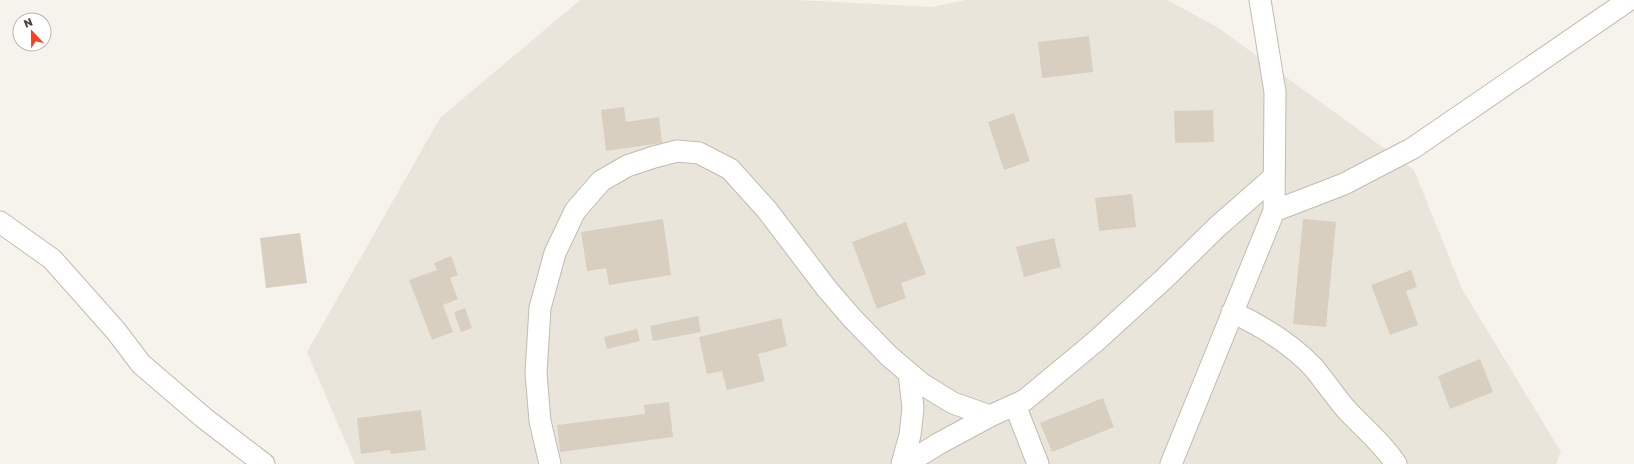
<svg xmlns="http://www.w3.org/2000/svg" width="1634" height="464" font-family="'Golos Text',sans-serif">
  <rect width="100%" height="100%" fill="#f6f3ec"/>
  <path fill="#eae5da" d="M580,0H798L932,7L966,0H1167L1217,27L1414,170L1462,289L1561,452L1556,464H355L307,352L440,118Z"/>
  <path fill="#d8cfc1" d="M1089,36L1093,72L1042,78L1038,42Z
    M624,107L626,122L659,117L662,143L606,151L601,110Z
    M1213,110L1214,142L1175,143L1174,111Z
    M1014,113L1030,161L1004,170L988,122Z
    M1132,194L1136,227L1099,231L1095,198Z
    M663,219L671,275L609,285L606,268L587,271L581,232Z
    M1303,219L1336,222L1326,327L1293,324Z
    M906,222L926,274L901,283L906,298L877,309L852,242Z
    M300,233L307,283L266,288L260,238Z
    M1054,238L1061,267L1024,277L1016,247Z
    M451,256L458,275L450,278L458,299L443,305L453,332L432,340L409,280L437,270L434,263Z
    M1411,270L1417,287L1406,291L1418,325L1390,335L1371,285Z
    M465,308L472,328L461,332L454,312Z
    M698,316L701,332L653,341L650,326Z
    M781,318L787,346L758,354L765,381L727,390L722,371L707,374L699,337Z
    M637,329L640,341L607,349L604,337Z
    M1480,359L1493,392L1450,409L1438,376Z
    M1103,398L1114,427L1052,452L1040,423Z
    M669,402L673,437L560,452L557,425L645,414L644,405Z
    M421,410L426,450L391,454L390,450L361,454L357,418Z"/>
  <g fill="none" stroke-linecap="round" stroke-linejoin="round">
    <defs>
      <path id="minor" d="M1274,211L1344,184L1413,148L1629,0
        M0,222L52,259L116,331L141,364L204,418L264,464
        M1232,312C1262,326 1290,343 1313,367C1324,380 1334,395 1345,408C1362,427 1382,442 1396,464
        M1015,405L1038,464
        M550,464L540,421L536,373L540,308L555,253L575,211L601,181L627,166L654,157L677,151L699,153L730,169L767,210L827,289L852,318L889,356L922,384L953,403L990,416
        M902,464L910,435L913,408L909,373
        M906,464L938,444L990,416L1025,400L1096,341L1165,278L1217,227L1274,177
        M1171,464L1274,211L1275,92L1260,0"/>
    </defs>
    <use href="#minor" stroke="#c2bbae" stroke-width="23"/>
    <use href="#minor" stroke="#fff" stroke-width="21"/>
  </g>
  <g transform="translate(32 32) rotate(338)"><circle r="19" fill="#ffffff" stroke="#b7b4b0"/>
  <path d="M0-3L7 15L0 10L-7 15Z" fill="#fc3f1d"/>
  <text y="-6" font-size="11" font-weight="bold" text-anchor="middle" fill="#4b4439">N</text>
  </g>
</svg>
